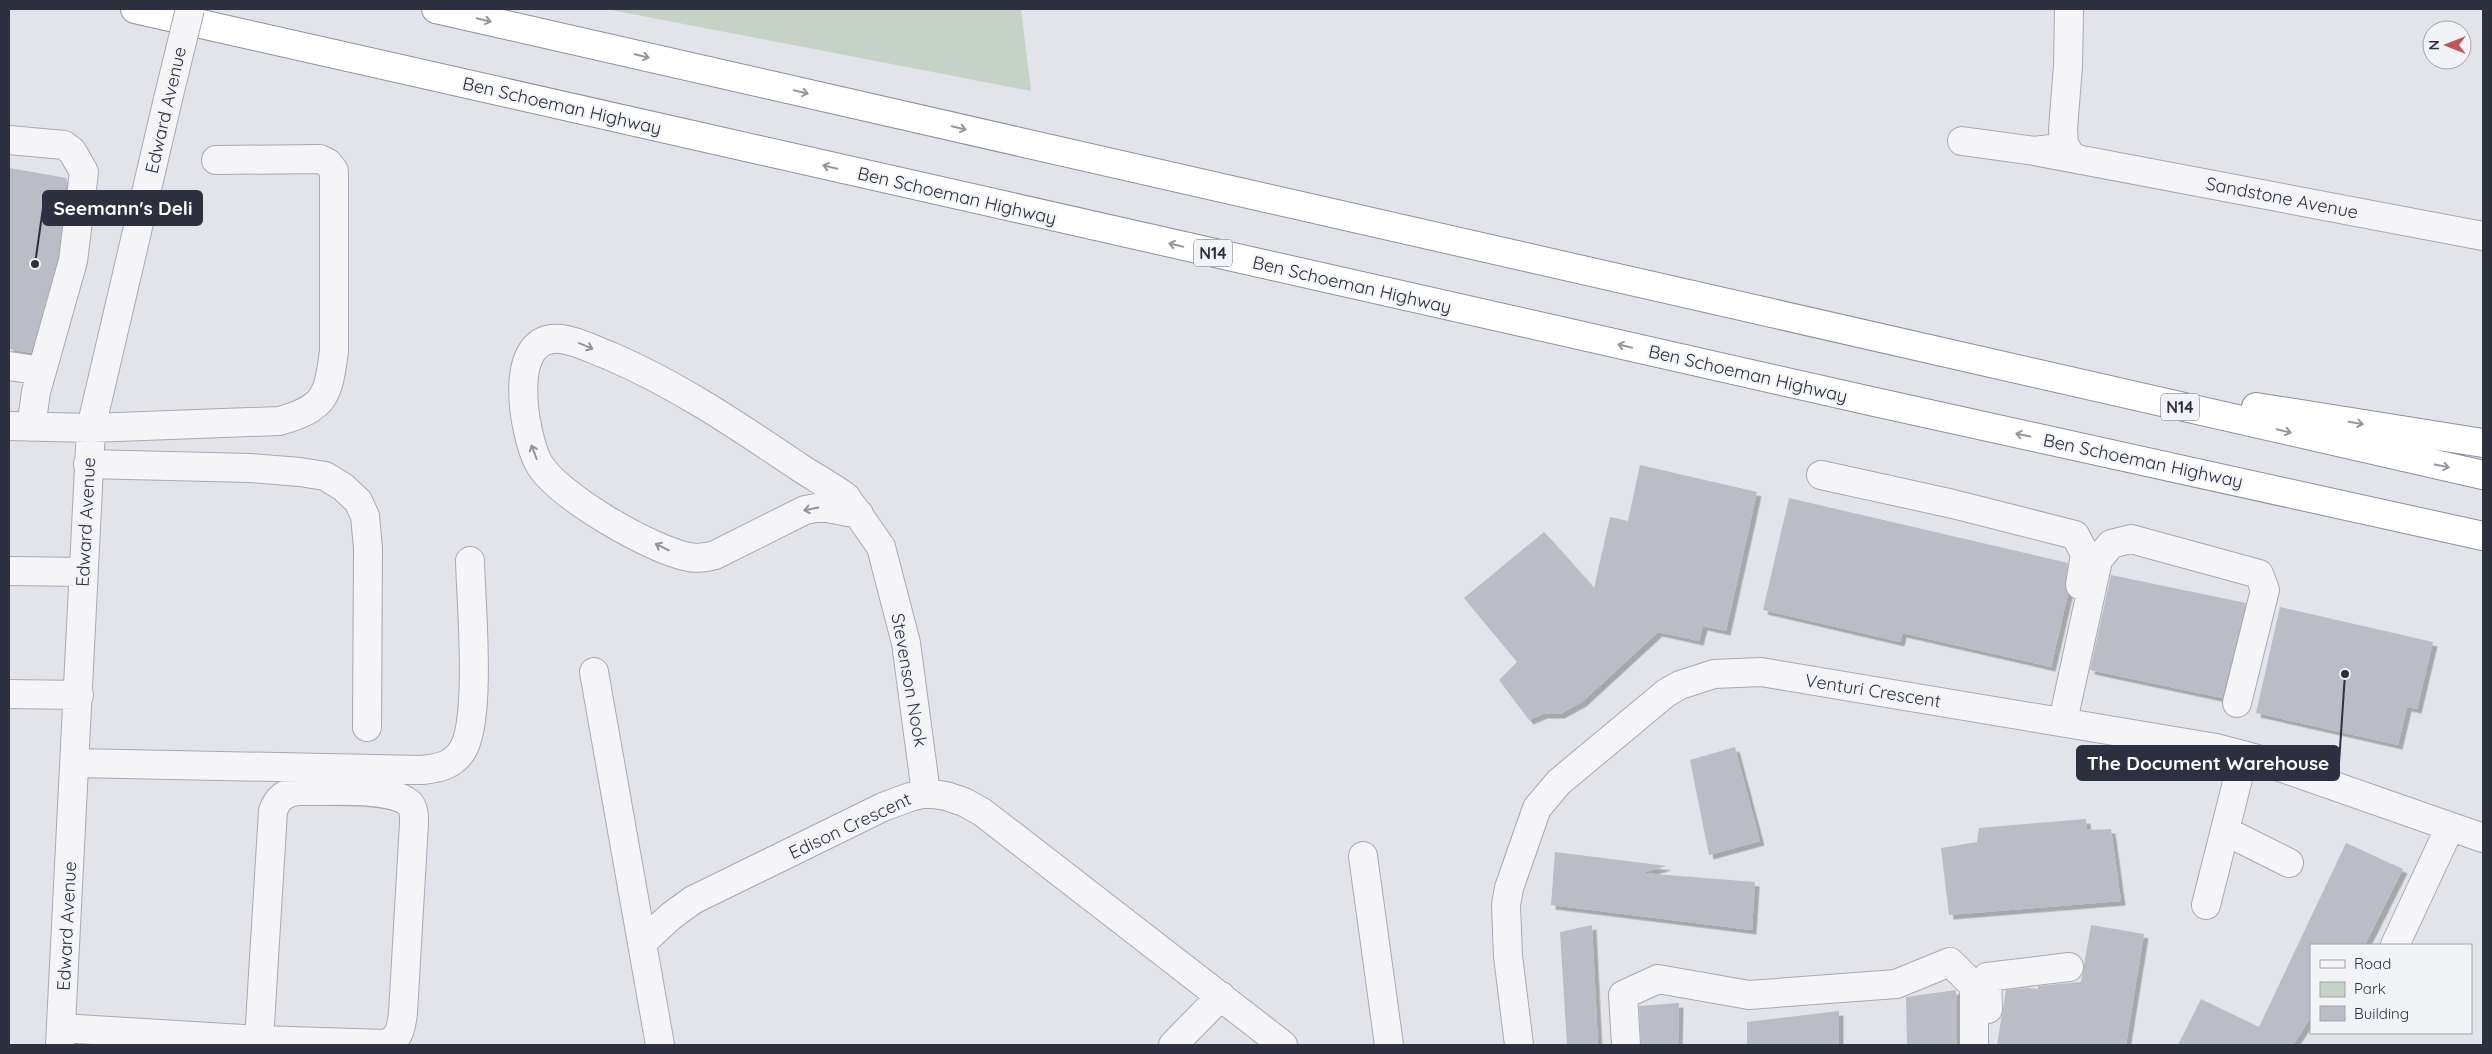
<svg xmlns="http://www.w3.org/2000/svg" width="2492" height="1054" font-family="Quicksand,sans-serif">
  <defs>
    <filter id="shadow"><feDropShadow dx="4.5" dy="4.5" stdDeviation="0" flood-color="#0004"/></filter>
  </defs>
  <rect width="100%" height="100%" fill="#e2e4e9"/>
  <path fill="#c6d2c5" d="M606,9H1021L1031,91Z"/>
  <path fill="#babdc5" filter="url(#shadow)" d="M9,168L67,178L58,258L31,353L9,349Z
    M1640,465L1757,492L1726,631L1703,626L1699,641L1658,632L1582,702L1560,714H1543L1529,720L1499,680L1517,662L1464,598L1544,532L1594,588L1610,517L1628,521Z
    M1789,498L2068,563L2065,583L2068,594L2051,667L1902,633L1900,642L1763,610Z
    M2111,575L2246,603L2222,698L2090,670Z
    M2280,607L2433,642L2417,709L2407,707L2398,745L2256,713Z
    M1735,747L1760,841L1709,855L1690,760Z
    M2086,819L2087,830L2111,829L2121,901L1949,915L1941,848L1977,842L1979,828Z
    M2346,843L2403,869L2365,945H2311V1017L2293,1045H2178L2201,999L2259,1027Z
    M1555,852L1667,866L1642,873L1755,882L1752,930L1551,905Z
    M1592,925L1598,1045H1567L1560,932Z
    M2091,925L2144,934L2126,1045H1997L2006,990L2028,988L2038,989V986L2081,982Z
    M1956,990L1957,1045H1907L1906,997Z
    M1679,1003L1678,1045H1641L1639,1006Z
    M1839,1011V1045H1747V1022Z"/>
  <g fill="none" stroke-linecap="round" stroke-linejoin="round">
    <defs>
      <path id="minor" d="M2069,9L2068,66L2063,129L2064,144L2071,156L2081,160
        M9,140L64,145L72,151L84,172L73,261L36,392L31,427
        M1962,141L2034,151L2051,149
        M2034,151L2483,236
        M9,366L42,371
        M9,426L91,428L279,421C325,408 328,397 334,351V171L328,163L320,159L216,160
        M88,464L250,468L300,472L325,476L343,487L358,501L365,516L368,548L367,727
        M1821,475L1953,504L2075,535L2085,554L2080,585
        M859,514L822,507L805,510L715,555C706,557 698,559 689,557C653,551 555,495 538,462C524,434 505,333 561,339C578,341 594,350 610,356C678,385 738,426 799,467C814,477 831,486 846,497L881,547L906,643L926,793
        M9,571L84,572
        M594,672L660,1045
        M9,694L79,695
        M2063,721L2098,560L2111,544L2131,539L2259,574L2265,590L2237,703
        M76,763L422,770C439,768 452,766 462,751C482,721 471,602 470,561
        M2225,831L2289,863
        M1363,856L1389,1045
        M2206,905L2244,755
        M643,942L671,916L693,900L883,807L910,797L926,793L946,796L964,802L982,812L1283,1045
        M2395,945L2450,827
        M1988,1009L1987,977L2069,967
        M61,1028L259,1040L384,1044C400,1040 401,1028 403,1013L414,823C414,816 414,809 410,804C392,786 325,792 299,791C285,793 278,797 273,811L259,1040
        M60,1045L91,428L168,99
        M1173,1045L1221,996
        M1519,1045L1508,956L1506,905L1509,888L1537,808L1559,782L1666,693L1680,685L1714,674L1761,672L2216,748L2254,758L2483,838
        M1626,1045L1623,995L1658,979L1749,995L1896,984L1950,962L1974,986V1045"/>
      <path id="highway" d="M135,9L1875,402L2483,536
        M436,9L2483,475
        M2256,407L2483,443"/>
    </defs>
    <use href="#minor" stroke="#a8aab3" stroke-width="30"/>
    <use href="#highway" stroke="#8b909e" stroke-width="30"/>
    <use href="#minor" stroke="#f5f5f8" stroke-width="28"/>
    <use href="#highway" stroke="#fff" stroke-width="28"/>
    <defs>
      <path id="minor-bridge" d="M168,99L190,9"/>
    </defs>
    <use href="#minor-bridge" stroke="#a8aab3" stroke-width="30" stroke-linecap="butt"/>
    <use href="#minor-bridge" stroke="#f5f5f8" stroke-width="28"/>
  </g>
  <defs><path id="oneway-shaft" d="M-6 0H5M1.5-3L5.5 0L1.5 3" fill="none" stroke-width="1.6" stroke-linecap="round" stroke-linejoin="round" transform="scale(1.25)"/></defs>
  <g stroke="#96989f">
    <use href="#oneway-shaft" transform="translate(484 20) rotate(13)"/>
    <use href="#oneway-shaft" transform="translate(642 56) rotate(13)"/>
    <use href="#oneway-shaft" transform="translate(801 92) rotate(13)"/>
    <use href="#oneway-shaft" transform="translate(959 128) rotate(13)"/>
    <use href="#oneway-shaft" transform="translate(830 167) rotate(-167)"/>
    <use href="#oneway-shaft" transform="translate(1176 245) rotate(-167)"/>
    <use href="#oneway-shaft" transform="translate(1625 346) rotate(-167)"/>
    <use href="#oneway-shaft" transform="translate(2356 423) rotate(9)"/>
    <use href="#oneway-shaft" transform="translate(2284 431) rotate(13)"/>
    <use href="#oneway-shaft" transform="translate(2023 435) rotate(-168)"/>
    <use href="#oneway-shaft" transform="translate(2442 466) rotate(12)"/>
  </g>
  <g stroke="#90929c">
    <use href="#oneway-shaft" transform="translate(586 346) rotate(23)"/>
    <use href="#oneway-shaft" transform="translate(534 452) rotate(-111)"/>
    <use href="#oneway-shaft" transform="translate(811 509) rotate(169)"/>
    <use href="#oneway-shaft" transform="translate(662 547) rotate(-153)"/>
  </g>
  <g text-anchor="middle" stroke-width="4" stroke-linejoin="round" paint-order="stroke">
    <g fill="#f2f3f7" stroke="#676a76" stroke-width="1">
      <rect x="1194" y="239.5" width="38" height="27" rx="4"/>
      <rect x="2161" y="393.5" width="38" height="27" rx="4"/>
    </g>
    <g font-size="16" font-weight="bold" fill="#2c303f">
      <text x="1213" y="259">N14</text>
      <text x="2180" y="413">N14</text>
    </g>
    <g font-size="18" fill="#2c303f" stroke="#f2f3f7">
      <text transform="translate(562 106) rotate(13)" y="6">Ben Schoeman Highway</text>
      <text transform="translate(166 110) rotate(-77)" y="6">Edward Avenue</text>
      <text transform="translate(957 196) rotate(13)" y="6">Ben Schoeman Highway</text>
      <text transform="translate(2282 198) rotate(11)" y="6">Sandstone Avenue</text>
      <text transform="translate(1352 285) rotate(13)" y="6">Ben Schoeman Highway</text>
      <text transform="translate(1748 374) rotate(13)" y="6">Ben Schoeman Highway</text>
      <text transform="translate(2143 461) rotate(12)" y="6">Ben Schoeman Highway</text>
      <text transform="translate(86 522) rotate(-87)" y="6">Edward Avenue</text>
      <text transform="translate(909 680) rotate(80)" y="6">Stevenson Nook</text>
      <text transform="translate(1873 691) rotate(9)" y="6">Venturi Crescent</text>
      <text transform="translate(850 826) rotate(-25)" y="6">Edison Crescent</text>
      <text transform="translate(67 926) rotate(-87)" y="6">Edward Avenue</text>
    </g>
  </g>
  <path fill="none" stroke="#2c303f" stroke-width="2" d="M35 264L43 208M2345 674L2339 763"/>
  <g fill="#2c303f" stroke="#f2f3f7" stroke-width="2">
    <circle cx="35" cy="264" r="5"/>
    <circle cx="2345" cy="674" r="5"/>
  </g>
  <g fill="#2c303f" stroke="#2c303f" stroke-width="2">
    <rect x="43" y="191" width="159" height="34" rx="5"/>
    <rect x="2077" y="746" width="262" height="34" rx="5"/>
  </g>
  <g font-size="19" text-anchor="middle" font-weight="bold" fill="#fff">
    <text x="123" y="215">Seemann's Deli</text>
    <text x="2208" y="770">The Document Warehouse</text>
  </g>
  <rect width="2492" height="1054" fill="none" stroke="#2c303f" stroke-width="20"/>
  <rect x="2310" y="944" width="162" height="90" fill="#f2f3f7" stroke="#a3a5ad"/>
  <rect x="2320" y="960" width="25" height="8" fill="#f5f5f8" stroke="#a3a5ad"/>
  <text x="2354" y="969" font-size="15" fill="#2c303f">Road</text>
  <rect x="2320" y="982" width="25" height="15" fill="#c6d2c5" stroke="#a3a5ad"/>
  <text x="2354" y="994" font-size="15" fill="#2c303f">Park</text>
  <rect x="2320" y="1006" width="25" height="15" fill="#babdc5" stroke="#a3a5ad"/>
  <text x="2354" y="1019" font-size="15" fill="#2c303f">Building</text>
  <g transform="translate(2447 45) rotate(270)"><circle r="24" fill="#f2f3f7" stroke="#a3a5ad"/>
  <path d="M0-4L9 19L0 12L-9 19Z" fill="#c05657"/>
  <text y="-8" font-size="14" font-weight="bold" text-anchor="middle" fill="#2c303f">N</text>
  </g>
</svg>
